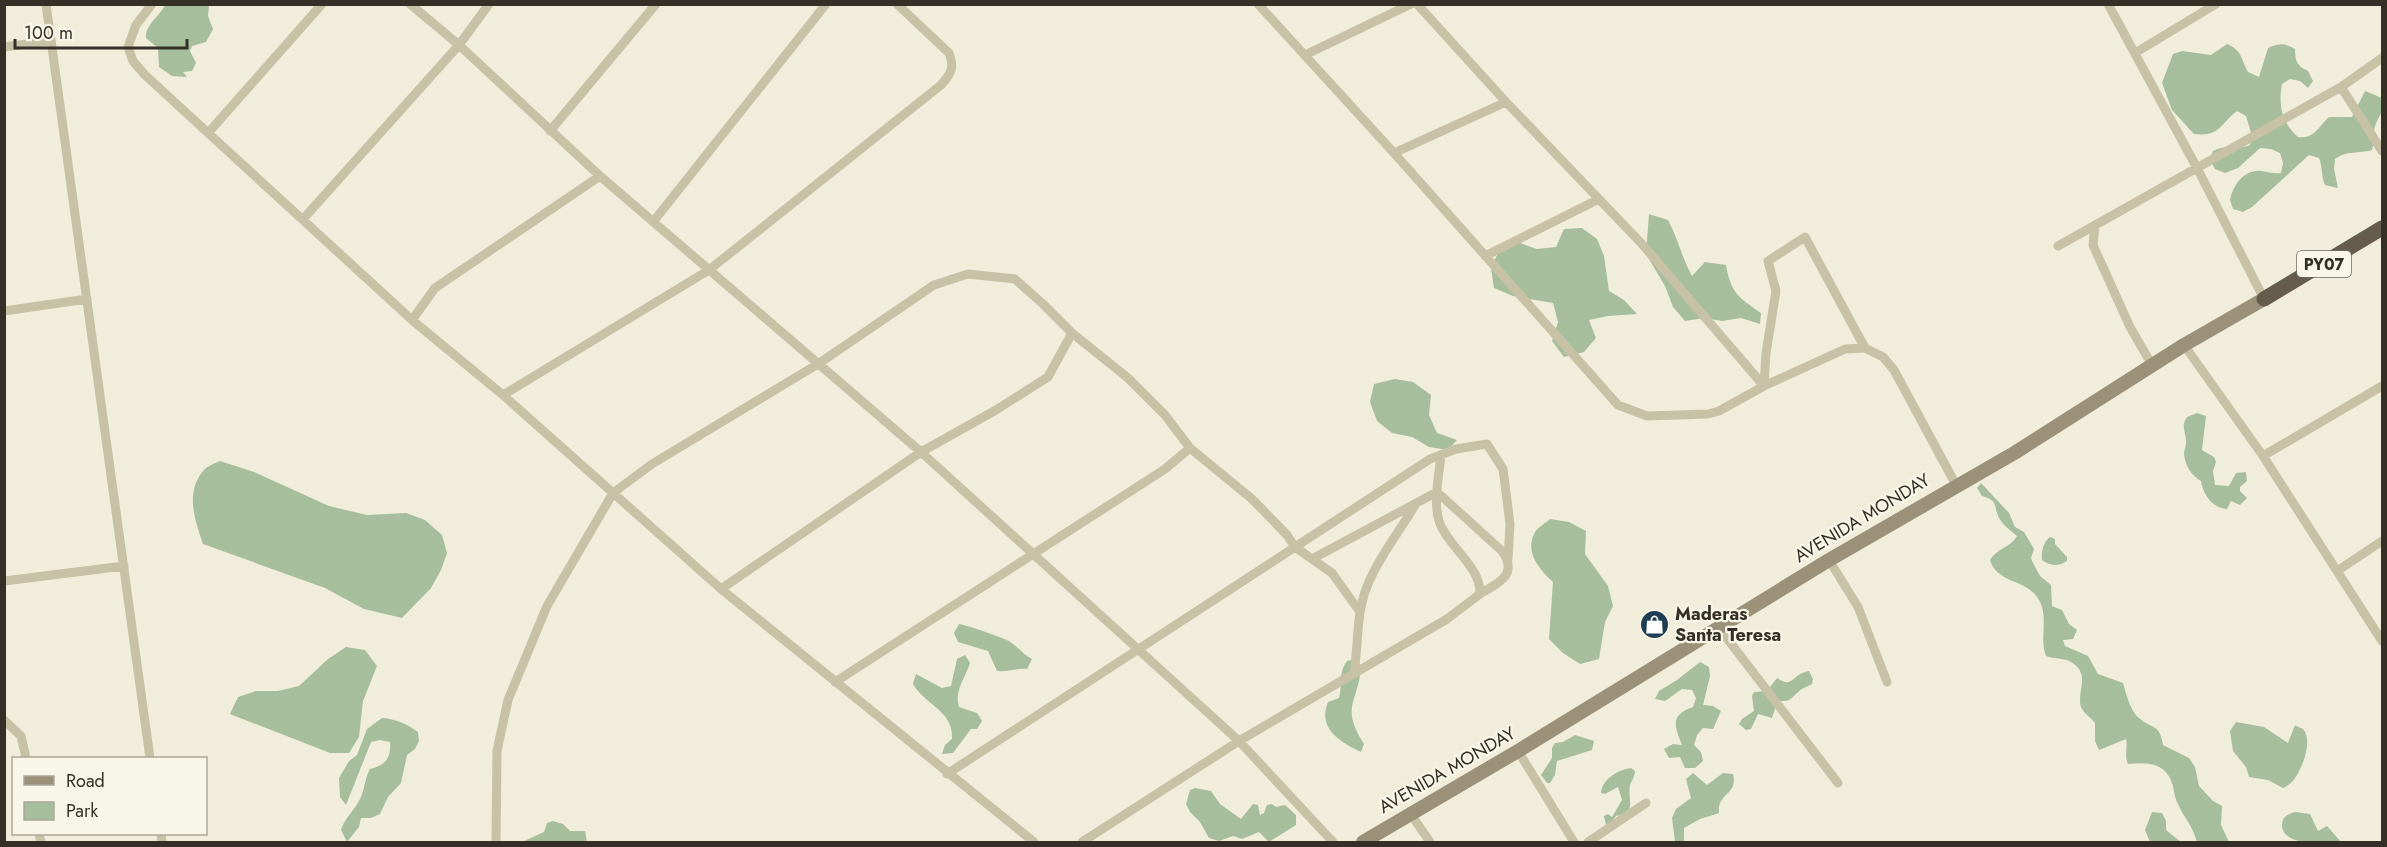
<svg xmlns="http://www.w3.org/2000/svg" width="2387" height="847" font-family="Jost,sans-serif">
  <rect width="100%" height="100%" fill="#f0edda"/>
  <path fill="#a6be9b" d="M165,5H209L208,16L213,29L206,42L192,46L190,51L196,63L192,71L183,72L187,77L172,76L159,67L158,48L146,38C145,25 159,17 165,5Z
    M2227,44C2242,50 2241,59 2248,72L2259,77L2268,48C2279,43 2285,43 2295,49C2295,61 2297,66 2308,71L2313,81L2308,88L2300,81L2290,79L2282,84C2278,105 2282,123 2298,137C2315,139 2318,127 2329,117H2352L2365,91L2382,98C2385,113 2379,114 2375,126C2372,134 2375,141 2372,150C2358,154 2347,150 2335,159L2334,169L2338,188L2325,185C2321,176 2323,168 2319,158L2309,155L2252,207L2243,212L2233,209L2230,200C2233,185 2244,169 2262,171C2269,172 2273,174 2281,173L2283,163L2280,153L2271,149L2260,148L2238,168L2225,173L2215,169L2210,160L2213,151C2226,144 2237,151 2250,145L2252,136L2246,116L2237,111C2219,125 2220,137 2194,134L2172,110L2162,83L2173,54L2182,51L2211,55Z
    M1649,214L1668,220C1678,239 1682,258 1692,276L1705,262L1726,265C1731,293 1738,297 1761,313L1760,324L1741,318L1722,321L1704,318L1685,321L1673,307L1665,286L1646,254Z
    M1582,228L1597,239L1604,256L1609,291L1624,300L1637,314L1608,316L1589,320L1596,338L1584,352L1564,357L1552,341L1558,322L1553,303L1513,296L1494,288L1491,268L1500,249L1520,243L1537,249L1556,247L1564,229Z
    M1395,379L1413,382L1431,395L1429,415L1437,433L1457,440L1448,450L1429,447L1412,437L1392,433L1377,421L1370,402L1374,384Z
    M2197,413L2206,416L2202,450L2214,457L2216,462L2213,471L2215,485L2229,486L2236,473L2246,472L2247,481L2240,487V491L2247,498L2240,505L2231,501L2227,509C2212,508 2203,494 2201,481C2192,476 2185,466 2184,454C2184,449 2187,445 2186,440C2185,430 2181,426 2187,417Z
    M220,461L254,472L329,506L367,515L406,513L425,520L442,535L447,553L441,570L431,588L402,618L364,609L325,588L203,544C195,520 185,493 203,471C207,466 215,463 220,461Z
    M1981,483L2009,513L2015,527L2024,532L2034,549L2031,558L2033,563L2040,576L2051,585L2052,606L2062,610L2069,624L2077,630L2073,639L2063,640L2065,646L2088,656L2098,674L2123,683C2126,693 2130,711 2139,718C2151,729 2160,723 2163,745L2189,758L2195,767L2199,786L2213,801L2222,806L2221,825L2229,842H2197C2192,824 2185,820 2178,804C2175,799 2174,792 2173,786C2167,763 2148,762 2128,764C2124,755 2128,748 2126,739L2099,750L2095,741V723C2091,718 2084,713 2082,709C2074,693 2094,674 2069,661C2063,658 2054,659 2046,656C2039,638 2049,618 2039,600C2028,579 1997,584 1990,560C1997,548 2010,548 2017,536C2011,531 2003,525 1999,518C1993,505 1999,501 1982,496L1977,488Z
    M1550,519L1569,522L1586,531L1585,554L1608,586L1613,606L1605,622L1599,659L1580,664L1563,653L1549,639L1553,582C1539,569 1524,552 1535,532C1538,527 1546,523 1550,519Z
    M2050,537L2055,539V544L2067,557V561C2058,567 2051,566 2042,560C2041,553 2043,542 2050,537Z
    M959,624C964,624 1006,639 1009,641C1018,647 1023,654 1032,659L1027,669C1016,668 1008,672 997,671L988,651L958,642L954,633Z
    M346,647L365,650L377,666L363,701L359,737L349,753H330L230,714L238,697L256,691H278L299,686L328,659Z
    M965,655L970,663C965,679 954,690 959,707L977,713L982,721L977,729H971L953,753L942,754L945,745L952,739C954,711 925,705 913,684L916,674L942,688L951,686L957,659Z
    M1356,659L1361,667C1358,704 1340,706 1364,744L1361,752C1341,742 1317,729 1328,702L1339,698C1343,685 1338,673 1347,661Z
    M1700,662L1709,667L1710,676L1703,705L1713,706L1721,711L1713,729L1703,728L1697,735L1694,745L1701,752L1703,761L1695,768H1685L1680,757L1669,758L1664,749L1673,744L1682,745C1675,727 1669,715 1693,707L1696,698L1692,690L1682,689L1665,701L1655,699L1659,691L1677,680Z
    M1809,671L1813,679L1812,684C1809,686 1805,687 1802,689C1790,697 1792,705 1774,699L1775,709L1772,718L1758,714L1751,729L1746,730L1739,724L1742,719L1754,711L1752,696L1754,692L1767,691L1777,678C1794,689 1790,675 1809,671Z
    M382,718C396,719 407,724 418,732L419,741L415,749L407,755L401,783L388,797L380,814L371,818H361L359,827L347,842L341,830C345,817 356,809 361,797C365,787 365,778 370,769C386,765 391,758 390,742L380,740L371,742L346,805L340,797L339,778L349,761L357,755L367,729Z
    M2236,722L2264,727L2288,743L2295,725C2296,726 2303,729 2303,729C2313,740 2303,765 2297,775C2293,782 2289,785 2283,788L2268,780L2249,777L2246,767L2233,751L2230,731Z
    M1575,735L1594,741L1592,750L1557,761L1555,775L1550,783H1547L1541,775L1552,758V748L1555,743L1563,742Z
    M1631,768L1635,771C1635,776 1632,780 1630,785C1627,801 1638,812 1616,816L1610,824L1606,825L1604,816L1608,814L1612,817L1622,800L1618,787L1605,794L1601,793C1602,779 1618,770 1631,768Z
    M1693,773L1707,785L1723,773L1733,774C1738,796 1717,792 1719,813L1700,819L1684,828V842H1675L1672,818L1676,809L1691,798L1686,779Z
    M1195,788L1211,791L1220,804L1241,819L1253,804L1258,805L1260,815L1264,813L1267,805L1272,804L1276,807L1285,805L1296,815V825L1269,842L1259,832L1242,839L1233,836L1219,841L1209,838L1200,822L1190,812L1186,804L1190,790Z
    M2152,812L2162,813L2166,821V830L2181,842H2150L2145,830Z
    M2295,812L2310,814L2318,831L2327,826L2341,842C2326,843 2282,847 2282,825C2282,817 2288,814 2295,812Z
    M553,821L563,824L570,831H585L587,842H522L544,832L547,823Z"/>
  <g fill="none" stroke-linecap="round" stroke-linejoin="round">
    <path stroke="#c7c1a6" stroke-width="9" d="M46,4L150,758
      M152,4L136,25L128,47L133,61L145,75L412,320L503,395L721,589L1034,842
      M410,4L459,45L600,176L921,452L1239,741L1333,842
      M1258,4L1394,153L1618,405L1647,416L1708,414L1719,411L1764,386L1845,349L1865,348L1883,357L1894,370L1956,485
      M1417,4L1506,102L1642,244L1764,386
      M2108,4L2197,168L2264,299
      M4,47L51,41
      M2135,53L2216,4
      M1305,55L1411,4
      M2341,87L2382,151
      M550,131L656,4
      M209,132L322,4
      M1394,153L1506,102
      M304,218L459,45L489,4
      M653,222L826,4
      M2095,225L2093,245L2130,327L2152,365
      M2058,246L2341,87L2382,58
      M1485,256L1599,199
      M4,311L87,299
      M412,320L435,288L600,176
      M2184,345L2263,456L2382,641
      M1764,386L1766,353L1776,291L1768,261L1805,237L1865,348
      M503,395L709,270L941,85C951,74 955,67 949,53L897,4
      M2263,456L2382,386
      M1312,559L1437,492L1502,551C1519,575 1498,583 1480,594
      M1829,560L1858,607L1887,682
      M2337,571L2382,541
      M4,581L124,566
      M721,589L921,452L996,410L1048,377L1072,333
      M1719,628L1838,783
      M1354,674C1357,653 1357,633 1360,613C1365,573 1396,538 1415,505
      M835,682L1165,469L1190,448
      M4,720L21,736L26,758
      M1518,751L1574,842
      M947,774L1430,459L1456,449L1487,444L1503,469L1510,524L1508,559
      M1410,813L1430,842
      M39,834L41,842
      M161,834L162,842
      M496,842L497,751L508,700L547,606L613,493L652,464L818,364L934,285L968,274L1015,279L1043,304L1072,333L1128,378L1165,415L1190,448L1252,499L1287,535L1295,547L1332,573L1360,612
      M1082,842L1239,741L1447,619L1480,594C1481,566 1447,546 1439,521C1433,501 1439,476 1441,455
      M1588,842L1646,803"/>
    <path stroke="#9b9178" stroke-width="14" d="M1363,842L1518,751L1829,560L2016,452L2184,345L2264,299"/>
    <path stroke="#655c4c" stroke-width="15" d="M2264,299L2382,228"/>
  </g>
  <defs>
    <symbol id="shop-disc" viewBox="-11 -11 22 22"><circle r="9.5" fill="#1f3d53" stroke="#f8f6e6"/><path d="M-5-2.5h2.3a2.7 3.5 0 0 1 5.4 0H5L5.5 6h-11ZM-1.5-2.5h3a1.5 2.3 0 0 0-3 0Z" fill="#fff"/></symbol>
  </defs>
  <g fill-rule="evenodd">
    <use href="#shop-disc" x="1638" y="608" width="33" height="33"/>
  </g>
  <g text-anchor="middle" stroke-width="4.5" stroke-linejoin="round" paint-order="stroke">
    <rect fill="#f8f6e6" stroke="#6f6b60" stroke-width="1.5" x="2297" y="251" width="54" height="26" rx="4.5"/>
    <g font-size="16" font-weight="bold" fill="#343027">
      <text x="2324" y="270">PY07</text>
    </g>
    <g font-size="18" fill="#343027" stroke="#f8f6e6">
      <text transform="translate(1862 518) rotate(-31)" y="6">AVENIDA MONDAY</text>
      <text transform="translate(1447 770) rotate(-30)" y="6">AVENIDA MONDAY</text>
    </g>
    <g font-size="18" font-weight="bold" fill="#343027" stroke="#f8f6e6" text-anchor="start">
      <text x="1675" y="620">Maderas<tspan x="1675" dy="21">Santa Teresa</tspan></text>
    </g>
  </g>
  <rect width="2387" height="847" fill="none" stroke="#343027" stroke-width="12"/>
  <rect x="12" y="757" width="195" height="78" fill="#f8f6e6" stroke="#aaa79a" stroke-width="1.5"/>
  <rect x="24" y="776" width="30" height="9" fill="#9b9178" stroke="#aaa79a" stroke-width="1.5"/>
  <text x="66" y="787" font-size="18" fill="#343027">Road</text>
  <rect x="24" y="802" width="30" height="18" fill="#a6be9b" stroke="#aaa79a" stroke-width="1.5"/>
  <text x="66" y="817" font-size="18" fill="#343027">Park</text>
  <path d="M15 39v9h172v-9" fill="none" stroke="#343027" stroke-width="3"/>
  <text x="24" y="39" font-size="18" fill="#343027" stroke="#f8f6e6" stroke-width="4.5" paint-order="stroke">100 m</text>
</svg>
